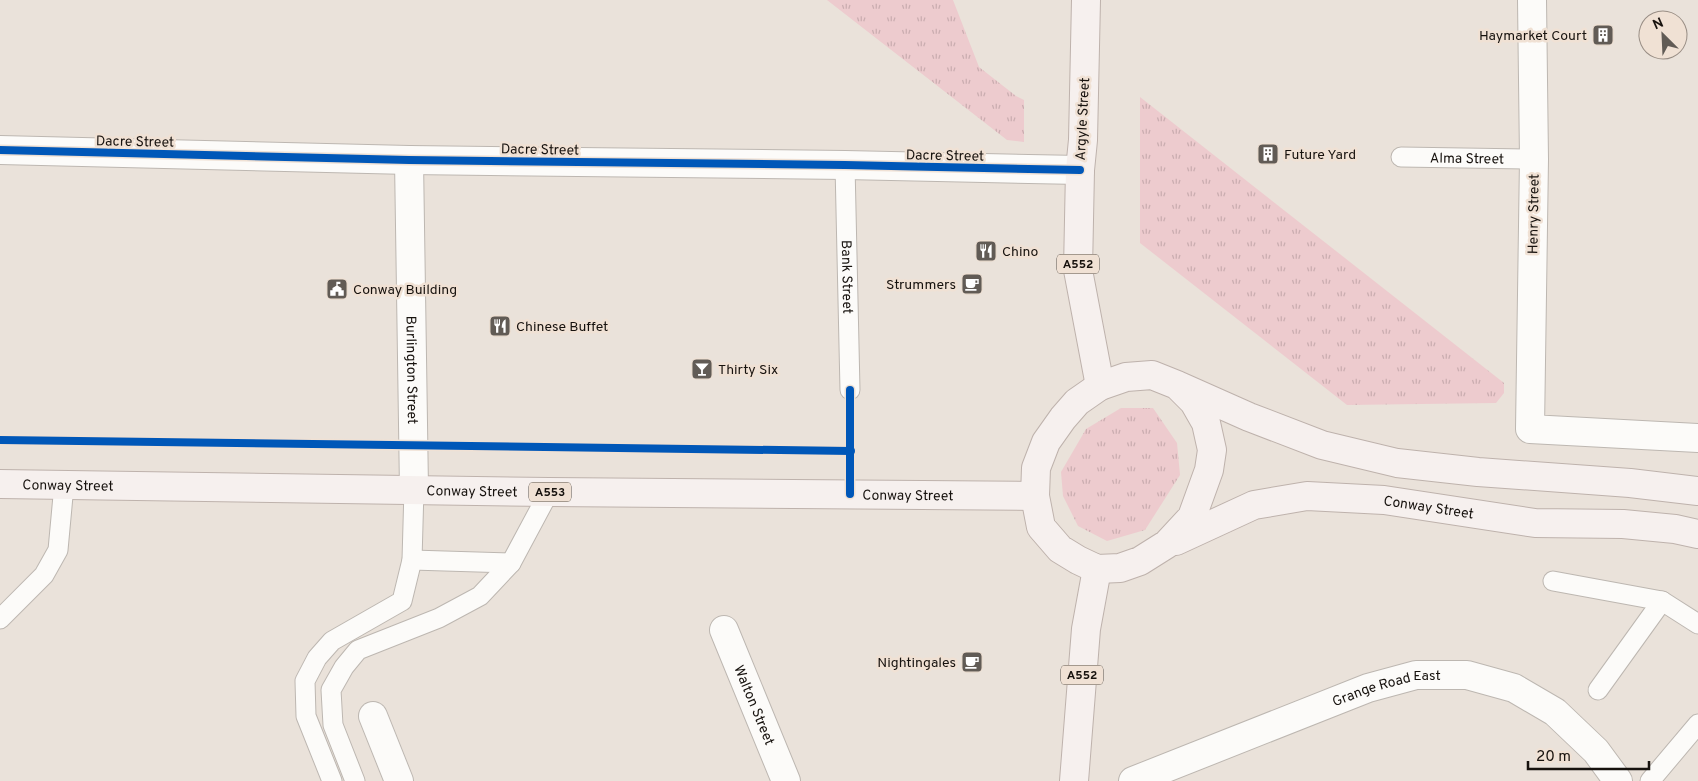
<svg xmlns="http://www.w3.org/2000/svg" width="1698" height="781" font-family="Overpass,sans-serif">
<defs>
<pattern id="grass-tufts" width="24" height="20" patternUnits="userSpaceOnUse" patternTransform="scale(1.25)"><rect width="24" height="20" fill="#edcbce"/><path d="M3 7l-1-3M5 7V3M7 7l1-3M15 17l-1-3M17 17v-4M19 17l1-3" fill="none" stroke="#caadb0"/></pattern>
</defs>
<rect width="100%" height="100%" fill="#eae2da"/>
<g fill="url(#grass-tufts)">
<path d="M827,0H953L979,67L1016,96L1024,100V142L1007,140Z"/>
<path d="M1140,97L1504,383V393L1496,403L1347,405L1140,243Z"/>
<path d="M1121,408H1153L1177,443L1180,475L1145,530L1107,541L1078,526L1063,496L1061,472L1086,429Z"/>
</g>
<g fill="none" stroke-linecap="round" stroke-linejoin="round">
<g stroke="#bdb7b1" stroke-width="21">
<g id="service">
<path id="s1" d="M1401,157L1534,159"/>
<path id="s2" d="M845,165L850,390"/>
<path d="M412,560L511,563"/>
<path d="M1553,581L1662,601L1698,624"/>
<path d="M0,619L44,575L58,550L64,485"/>
<path d="M1598,690L1662,601"/>
<path d="M332,781L306,716L305,681L317,658L332,641L402,601L412,560L414,489"/>
<path d="M355,781L333,725L331,690L344,667L358,650L439,618L480,596L511,563L549,492"/>
<path d="M1650,781L1698,724"/>
</g>
</g>
<g stroke="#bdb7b1" stroke-width="30">
<g id="minor">
<path d="M1532,0L1534,159L1530,429L1698,438"/>
<path d="M0,150L409,160L845,165L1080,170"/>
<path id="s3" d="M409,160L414,489"/>
<path id="s4" d="M724,630L786,781"/>
<path d="M373,716L399,781"/>
<path id="s5" d="M1133,781L1368,688L1416,675H1467L1514,688L1555,712L1596,751L1618,781"/>
</g>
</g>
<g stroke="#beb2ac" stroke-width="30">
<g id="primary">
<path d="M1086,0L1083,140L1080,170L1078,270L1100,386"/>
<path d="M1177,385L1194,402L1206,423L1212,450L1209,470L1192,517L1167,544L1140,561L1120,568L1097,569L1078,560L1060,549L1041,527L1035,496L1036,468L1046,442L1063,418L1077,402L1100,386L1126,377L1152,375L1177,385L1249,417L1322,445L1397,463L1478,472L1630,483L1698,491"/>
<path id="s6" d="M0,484L549,492L1035,496"/>
<path id="s7" d="M1176,541L1254,505L1307,496L1384,500L1535,523L1623,524L1675,529L1698,534"/>
<path d="M1074,781L1086,629L1097,569"/>
</g>
</g>
<use href="#service" stroke="#fcfbf9" stroke-width="19"/>
<use href="#minor" stroke="#fcfbf9" stroke-width="28"/>
<use href="#primary" stroke="#f6f0ee" stroke-width="28"/>
<g stroke="#f0e1d4" stroke-width="11">
<g id="cycleway">
<path d="M0,150L409,160L845,165L1080,170"/>
<path d="M850,390V494"/>
<path d="M0,440L851,451"/>
</g>
</g>
<use href="#cycleway" stroke="#0057b8" stroke-width="8"/>
</g>
<defs>
<g id="building-square" transform="scale(1.125)"><rect x="-9" y="-9" width="18" height="18" rx="4" fill="#615b55" stroke="#f0e1d4"/><path d="M-4-6H4V6H1V3H-1V6H-4ZM-2.5-4.3h1.7v1.8h-1.7ZM.8-4.3h1.7v1.8H.8ZM-2.5-1h1.7V.8h-1.7ZM.8-1h1.7V.8H.8Z" fill="#fff"/></g>
<g id="restaurant-square" transform="scale(1.125)"><rect x="-9" y="-9" width="18" height="18" rx="4" fill="#615b55" stroke="#f0e1d4"/><path d="M-5-6h1v4h1v-4h1v4h1v-4h1v5L-1.5 .5V6h-2V.5L-5-1ZM5-6V6H3V1.5H1.5Q1.5-4 5-6Z" fill="#fff"/></g>
<g id="cafe-square" transform="scale(1.125)"><rect x="-9" y="-9" width="18" height="18" rx="4" fill="#615b55" stroke="#f0e1d4"/><path d="M-5.5-4.5H6V0H3Q3 3.5 0 3.5H-2.5Q-5.5 3.5-5.5 0ZM3-3.2v2h1.7v-2ZM-6 4.5H4V6H-6Z" fill="#fff"/></g>
<g id="civic-square" transform="scale(1.125)"><rect x="-9" y="-9" width="18" height="18" rx="4" fill="#615b55" stroke="#f0e1d4"/><path d="M-.6-6.5H3V-4.5H.6V-3L4-1V1h2V6H-6V1h2V-1L-.6-3ZM-1.2 2.5V6h2.4V2.5Z" fill="#fff"/></g>
<g id="bar-square" transform="scale(1.125)"><rect x="-9" y="-9" width="18" height="18" rx="4" fill="#615b55" stroke="#f0e1d4"/><path d="M-6-5H6L.8 .8V4.5H3.5V6h-7V4.5H-.8V.8Z" fill="#fff"/></g>
</defs>
<g fill-rule="evenodd">
<use href="#building-square" x="1603" y="35"/>
<use href="#building-square" x="1268" y="154"/>
<use href="#restaurant-square" x="986" y="251"/>
<use href="#cafe-square" x="972" y="284"/>
<use href="#civic-square" x="337" y="289"/>
<use href="#restaurant-square" x="500" y="326"/>
<use href="#bar-square" x="702" y="369"/>
<use href="#cafe-square" x="972" y="662"/>
</g>
<g text-anchor="middle" stroke-width="5" stroke-linejoin="round" paint-order="stroke">
<g fill="#f0e1d4" stroke="#585049" stroke-width="1">
<rect x="1057" y="254.5" width="42" height="19" rx="4"/>
<rect x="529" y="482.5" width="42" height="19" rx="4"/>
<rect x="1061" y="665.5" width="42" height="19" rx="4"/>
</g>
<g font-size="12" font-weight="bold" fill="#17120e">
<text x="1078" y="268">A552</text>
<text x="550" y="496">A553</text>
<text x="1082" y="679">A552</text>
</g>
<g font-size="14" fill="#17120e" stroke="#f0e1d4" text-anchor="start">
<text x="1587" y="40" text-anchor="end">Haymarket Court</text>
<text x="1284" y="159">Future Yard</text>
<text x="1002" y="256">Chino</text>
<text x="956" y="289" text-anchor="end">Strummers</text>
<text x="353" y="294">Conway Building</text>
<text x="516" y="331">Chinese Buffet</text>
<text x="718" y="374">Thirty Six</text>
<text x="956" y="667" text-anchor="end">Nightingales</text>
</g>
<g font-size="14" fill="#17120e" stroke="#f0e1d4">
<text transform="translate(1082 119) rotate(-87)" y="5">Argyle Street</text>
<text transform="translate(135 141) rotate(1)" y="5">Dacre Street</text>
<text transform="translate(540 149) rotate(1)" y="5">Dacre Street</text>
<text transform="translate(945 155) rotate(1)" y="5">Dacre Street</text>
<text dy="5" stroke="none"><textPath href="#s1" startOffset="66">Alma Street</textPath></text>
<text transform="translate(1533 214) rotate(-89)" y="5">Henry Street</text>
<text dy="5" stroke="none"><textPath href="#s2" startOffset="112">Bank Street</textPath></text>
<text dy="5" stroke="none"><textPath href="#s3" startOffset="210">Burlington Street</textPath></text>
<text dy="5" stroke="none"><textPath href="#s6" startOffset="68">Conway Street</textPath></text>
<text dy="5" stroke="none"><textPath href="#s6" startOffset="472">Conway Street</textPath></text>
<text dy="5" stroke="none"><textPath href="#s6" startOffset="908">Conway Street</textPath></text>
<text dy="5" stroke="none"><textPath href="#s7" startOffset="262">Conway Street</textPath></text>
<text dy="5" stroke="none"><textPath href="#s5" startOffset="271">Grange Road East</textPath></text>
<text dy="5" stroke="none"><textPath href="#s4" startOffset="81">Walton Street</textPath></text>
</g>
</g>
<g transform="translate(1663 35) rotate(336)"><circle r="24" fill="#f0e1d4" stroke="#998e85"/>
<path d="M0-4L9 19L0 12L-9 19Z" fill="#615b55"/>
<text y="-8" font-size="14" font-weight="bold" text-anchor="middle" fill="#17120e">N</text>
</g>
<path d="M1528 761v8h121v-8" fill="none" stroke="#17120e" stroke-width="2.5"/>
<text x="1536" y="761" font-size="15" fill="#17120e" stroke="#f0e1d4" stroke-width="4" paint-order="stroke">20 m</text>
</svg>
